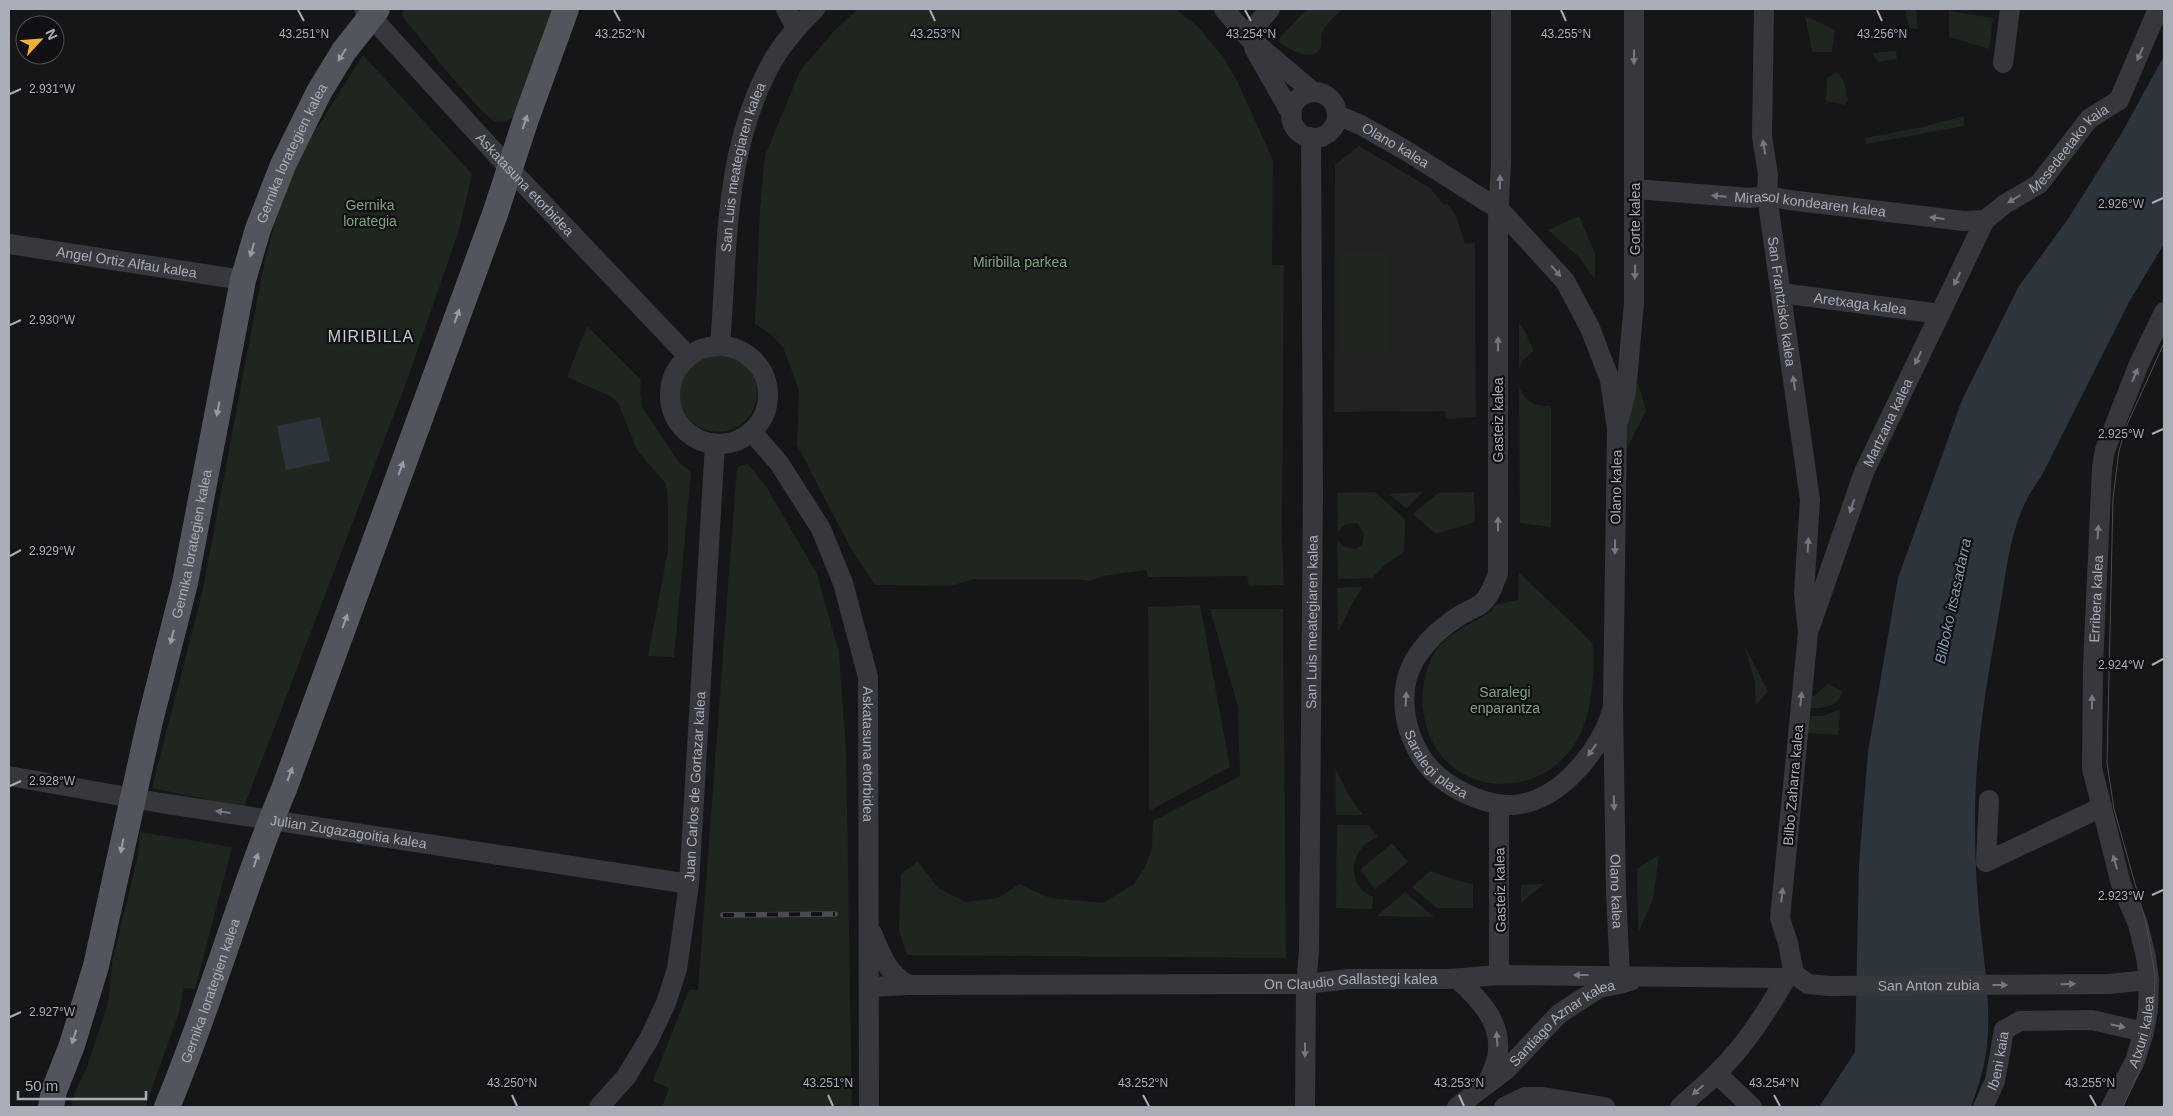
<svg xmlns="http://www.w3.org/2000/svg" width="2173" height="1116" font-family="Arial,sans-serif">
<rect width="100%" height="100%" fill="#161618"/>
<path fill="#222225" d="M1359,146L1430,188L1444,205L1447,204L1456,216L1465,244L1475,243L1476,417L1446,419L1445,411L1334,412L1335,165Z"/>
<g fill="#1e261f">
<path d="M403,9H556L517,116C509,120 503,124 495,121C481,116 416,33 402,16Z"/>
<path d="M858,9H1176L1197,26L1224,58L1238,83L1273,160L1272,265H1284L1282,536L1284,585L1249,586L1247,576L1148,577L1146,570L1103,576L1090,581L1076,579H974L950,586L875,585L850,547L797,445L799,390L783,347L769,333L755,324L760,208L765,156L800,71L835,30Z"/>
<path d="M1307,9H1342C1337,15 1324,25 1322,33C1320,38 1323,44 1320,49C1310,64 1287,47 1277,41Z"/>
<path d="M1905,9H1916L1918,29L1909,28Z"/>
<path d="M1949,11L1993,18L1989,49L1949,37Z"/>
<path d="M1805,16L1835,30L1832,52H1812Z"/>
<path d="M1896,51L1897,59L1878,62L1872,53Z"/>
<path d="M363,55L472,174L459,230L406,383L244,807L152,788L202,594L264,264L287,176Z"/>
<path d="M1835,73L1839,74L1844,82L1848,100L1845,105L1826,101L1827,78Z"/>
<path d="M1964,116V126L1866,144L1865,138L1922,127Z"/>
<path d="M1579,216L1595,253V279L1578,256L1548,230Z"/>
<path d="M1339,252L1389,253L1390,354H1340Z"/>
<path d="M1519,323L1524,330L1534,351L1522,361L1519,369Z"/>
<path d="M587,326L641,380L640,392L642,407L677,460L691,472L674,657L648,656L668,550V502L666,484L637,450L618,403L610,396L567,377Z"/>
<circle cx="718" cy="393" r="39"/>
<path d="M1638,382L1646,411L1628,446L1621,426Z"/>
<path d="M1519,387C1526,402 1534,407 1551,406V527L1520,523Z"/>
<path d="M748,464L767,488L817,574L839,653L846,749L852,1107H662L669,1088L653,1081L689,990H698L736,480L737,468L742,465Z"/>
<path d="M1375,492L1405,519L1404,551L1384,566L1372,578L1338,579L1337,540L1344,547L1355,549L1362,545L1364,534L1358,524C1349,522 1343,524 1338,532L1337,493Z"/>
<path d="M1423,492L1406,508L1389,494Z"/>
<path d="M1474,492L1475,522L1436,534L1413,514L1438,493Z"/>
<path d="M1519,573L1584,634C1587,638 1592,642 1593,647C1595,662 1592,696 1588,711C1566,810 1433,807 1423,709C1421,692 1425,669 1434,654C1446,634 1473,623 1492,611L1495,605L1518,600Z"/>
<path d="M1363,587L1354,600L1338,632L1337,588Z"/>
<path d="M1200,605L1230,767L1149,811L1148,607Z"/>
<path d="M1210,609H1283L1286,958L907,955L899,930L901,874L918,861L938,888L966,902L998,898L1019,884L1050,898L1103,903L1134,884L1144,869L1152,849L1153,821L1240,776L1238,707Z"/>
<path d="M1744,645L1768,691L1756,705L1755,682Z"/>
<path d="M1828,684L1842,691C1841,706 1823,709 1810,708L1811,695L1814,696Z"/>
<path d="M1840,709L1838,735L1808,733L1809,716H1822Z"/>
<path d="M1335,768L1348,794L1363,815H1336Z"/>
<path d="M1337,825H1369L1378,837C1349,846 1345,886 1373,897L1372,909L1336,908Z"/>
<path d="M140,832L232,847L195,989L184,988L178,1016L145,1107H73L71,1101L87,1067L108,1004L112,963L138,855Z"/>
<path d="M1392,843L1408,862L1375,889L1360,870Z"/>
<path d="M1659,855L1653,899L1638,933L1637,869Z"/>
<path d="M1430,871L1458,881L1473,884V908H1437L1412,887Z"/>
<path d="M1544,884L1521,903V885Z"/>
<path d="M1405,892L1434,917L1377,916Z"/>
</g>
<g fill="#2c353c">
<path d="M2164,56V244L2129,302L2041,477C2011,516 2008,561 2000,608C1987,680 1974,753 1975,826C1975,862 1977,897 1981,932C1985,969 1991,1008 1987,1045C1985,1067 1978,1087 1971,1107H1819L1855,1052L1859,864L1868,752L1898,578L1962,400L2019,286L2068,219L2120,136Z"/>
<path d="M320,417L330,461L286,470L277,426Z"/>
</g>
<g fill="none" stroke-linecap="round" stroke-linejoin="round">
<g stroke="#37383d" stroke-width="20">
<path id="s1" d="M364,9L509,168L688,356"/>
<path d="M786,9L796,28"/>
<path d="M1224,9L1247,36L1313,92"/>
<path id="s2" d="M1501,9V163L1498,221V573C1494,583 1491,595 1482,603C1476,608 1467,611 1459,616C1437,630 1414,652 1407,678C1400,705 1407,735 1422,758C1440,786 1488,810 1521,804C1556,798 1586,765 1602,735C1607,727 1610,716 1613,707"/>
<path id="s3" d="M1764,9L1762,136L1768,175L1767,196L1810,500L1804,593L1808,633L1780,918L1788,943L1794,974"/>
<path d="M1247,36L1270,9"/>
<path d="M1254,48L1292,115"/>
<path d="M2003,63L2010,9"/>
<circle cx="1314" cy="115" r="23"/>
<path id="s4" d="M1337,115L1361,125L1405,150L1500,210L1565,281L1590,328L1610,380L1617,429L1613,702L1616,892L1620,976L1631,981"/>
<path id="s5" d="M1635,189L1750,198L1767,196L1789,200L1964,221L1985,220"/>
<path id="s6" d="M9,244L243,280"/>
<path id="s7" d="M1781,293L1940,314"/>
<path id="s8" d="M720,345C728,248 723,150 772,62C783,42 799,25 815,9"/>
<circle cx="719" cy="395" r="49"/>
<path d="M1619,419L1626,392L1634,303V9"/>
<path id="s9" d="M752,432L779,463L821,529L843,583L868,677L869,1107"/>
<path id="s10" d="M1810,627L1864,472L1985,220L2005,204L2039,184L2089,119L2119,100L2158,9"/>
<path id="s11" d="M9,776L161,803L689,884"/>
<path d="M1989,800L1986,862L2102,807"/>
<path d="M1499,804V975"/>
<path d="M872,933C881,954 887,974 909,985"/>
<path id="s12" d="M1794,974L1808,984L1829,986L2109,984L2149,980"/>
<path d="M1457,979C1480,999 1504,1024 1497,1058C1495,1067 1490,1076 1487,1084"/>
<path id="s13" d="M870,987L909,985L1306,984L1348,979H1449L1499,975L1786,978L1794,974"/>
<path d="M1717,1074L1752,1107"/>
<path id="s14" d="M599,1107L626,1077L649,1039L666,1003L677,969L689,884L715,444"/>
<path id="s15" d="M1305,1107L1306,984L1309,951L1313,491L1311,137"/>
<path id="s16" d="M1457,1107L1507,1069L1559,1014L1599,988L1624,983"/>
<path d="M1504,1107L1525,1097H1543L1605,1107"/>
<path d="M1680,1107C1692,1095 1706,1085 1717,1073C1745,1046 1767,1012 1786,978"/>
<path id="s17" d="M1983,1107L1995,1081L2004,1030L2020,1021L2092,1020L2144,1032"/>
<path id="s18" d="M2111,1107L2135,1061L2144,1032L2148,1010L2149,980L2146,957L2138,924L2121,884L2092,768L2093,666L2102,468L2105,450L2139,364L2164,312"/>
</g>
<g stroke="#53555c" stroke-width="26">
<path id="s19" d="M51,1107L54,1091L72,1045L96,966L150,721L185,583L243,280L258,229L283,165L319,92L344,51L377,9"/>
<path id="s20" d="M167,1107C211,1003 240,893 284,789L495,214L526,119L566,9"/>
</g>
<path stroke="#4a4c52" stroke-width="1" d="M2123,1107L2139,1072L2148,1042L2153,1022L2155,975L2146,923L2114,809L2107,763L2113,498L2119,451L2126,427L2164,343"/>
<g stroke="#4a4c52" stroke-width="5.5">
<path id="rail" d="M723,915L835,914"/>
</g>
<use href="#rail" stroke="#111113" stroke-width="4" stroke-dasharray="11" stroke-linecap="butt"/>
</g>
<defs><path id="oneway-solid" d="M-6-.8H1V-3.2L6.5 0L1 3.2V.8H-6Z" transform="scale(1.25)"/></defs>
<g fill="#757881">
<use href="#oneway-solid" transform="translate(2140 54) rotate(114)"/>
<use href="#oneway-solid" transform="translate(1634 57) rotate(90)"/>
<use href="#oneway-solid" transform="translate(1764 147) rotate(-99)"/>
<use href="#oneway-solid" transform="translate(1500 182) rotate(-89)"/>
<use href="#oneway-solid" transform="translate(1719 196) rotate(-175)"/>
<use href="#oneway-solid" transform="translate(2014 199) rotate(149)"/>
<use href="#oneway-solid" transform="translate(1937 218) rotate(-173)"/>
<use href="#oneway-solid" transform="translate(1556 271) rotate(49)"/>
<use href="#oneway-solid" transform="translate(1635 272) rotate(91)"/>
<use href="#oneway-solid" transform="translate(1957 279) rotate(116)"/>
<use href="#oneway-solid" transform="translate(1498 344) rotate(-90)"/>
<use href="#oneway-solid" transform="translate(1918 358) rotate(116)"/>
<use href="#oneway-solid" transform="translate(2135 375) rotate(-68)"/>
<use href="#oneway-solid" transform="translate(1794 383) rotate(-98)"/>
<use href="#oneway-solid" transform="translate(1852 506) rotate(109)"/>
<use href="#oneway-solid" transform="translate(1498 524) rotate(-90)"/>
<use href="#oneway-solid" transform="translate(2098 532) rotate(-86)"/>
<use href="#oneway-solid" transform="translate(1808 545) rotate(-87)"/>
<use href="#oneway-solid" transform="translate(1615 547) rotate(91)"/>
<use href="#oneway-solid" transform="translate(1406 699) rotate(-87)"/>
<use href="#oneway-solid" transform="translate(1801 699) rotate(-84)"/>
<use href="#oneway-solid" transform="translate(2092 702) rotate(-89)"/>
<use href="#oneway-solid" transform="translate(1592 750) rotate(125)"/>
<use href="#oneway-solid" transform="translate(1614 803) rotate(89)"/>
<use href="#oneway-solid" transform="translate(223 812) rotate(-172)"/>
<use href="#oneway-solid" transform="translate(2115 862) rotate(-106)"/>
<use href="#oneway-solid" transform="translate(1782 895) rotate(-84)"/>
<use href="#oneway-solid" transform="translate(1581 975) rotate(180)"/>
<use href="#oneway-solid" transform="translate(2068 984) rotate(-1)"/>
<use href="#oneway-solid" transform="translate(2000 985)"/>
<use href="#oneway-solid" transform="translate(2118 1026) rotate(12)"/>
<use href="#oneway-solid" transform="translate(1497 1039) rotate(-94)"/>
<use href="#oneway-solid" transform="translate(1305 1050) rotate(90)"/>
<use href="#oneway-solid" transform="translate(1698 1090) rotate(139)"/>
</g>
<g fill="#979ba6">
<use href="#oneway-solid" transform="translate(342 55) rotate(123)"/>
<use href="#oneway-solid" transform="translate(525 122) rotate(-71)"/>
<use href="#oneway-solid" transform="translate(252 250) rotate(106)"/>
<use href="#oneway-solid" transform="translate(457 316) rotate(-70)"/>
<use href="#oneway-solid" transform="translate(218 409) rotate(101)"/>
<use href="#oneway-solid" transform="translate(401 468) rotate(-70)"/>
<use href="#oneway-solid" transform="translate(345 621) rotate(-70)"/>
<use href="#oneway-solid" transform="translate(172 637) rotate(104)"/>
<use href="#oneway-solid" transform="translate(290 774) rotate(-70)"/>
<use href="#oneway-solid" transform="translate(122 846) rotate(101)"/>
<use href="#oneway-solid" transform="translate(256 860) rotate(-73)"/>
<use href="#oneway-solid" transform="translate(74 1037) rotate(108)"/>
</g>
<path fill="none" stroke="#a8adb8" stroke-width="2" d="M298,10L304,21M614,10L620,21M930,10L935,21M1245,10L1251,21M1561,10L1566,21M1877,10L1882,21M10,94L21,89M2152,203L2163,198M10,325L21,320M2152,434L2163,429M10,556L21,550M2152,665L2163,659M10,786L21,781M2152,895L2163,890M10,1017L21,1012M512,1095L517,1106M828,1095L833,1106M1143,1095L1149,1106M1459,1095L1464,1106M1774,1095L1780,1106M2090,1095L2096,1106"/>
<g text-anchor="middle" stroke-width="4.5" stroke-linejoin="round" paint-order="stroke">
<g font-size="14" fill="#a8adb8" stroke="#111113">
<text dy="5" stroke="none"><textPath href="#s4" startOffset="66">Olano kalea</textPath></text>
<text dy="5" stroke="none"><textPath href="#s10" startOffset="555">Mesedeetako kaia</textPath></text>
<text dy="5" stroke="none"><textPath href="#s19" startOffset="986">Gernika lorategien kalea</textPath></text>
<text dy="5" stroke="none"><textPath href="#s8" startOffset="180">San Luis meategiaren kalea</textPath></text>
<text dy="5" stroke="none"><textPath href="#s1" startOffset="238">Askatasuna etorbidea</textPath></text>
<text dy="5" stroke="none"><textPath href="#s5" startOffset="176">Mirasol kondearen kalea</textPath></text>
<text transform="translate(1635 219) rotate(-90)" y="5">Gorte kalea</text>
<text dy="5" stroke="none"><textPath href="#s6" startOffset="119">Angel Ortiz Alfau kalea</textPath></text>
<text dy="5" stroke="none"><textPath href="#s3" startOffset="294">San Frantzisko kalea</textPath></text>
<text dy="5" stroke="none"><textPath href="#s7" startOffset="80">Aretxaga kalea</textPath></text>
<text transform="translate(1498 420) rotate(-90)" y="5">Gasteiz kalea</text>
<text dy="5" stroke="none"><textPath href="#s10" startOffset="219">Martzana kalea</textPath></text>
<text transform="translate(1616 487) rotate(-89)" y="5">Olano kalea</text>
<text dy="5" stroke="none"><textPath href="#s19" startOffset="581">Gernika lorategien kalea</textPath></text>
<text dy="5" stroke="none"><textPath href="#s18" startOffset="524">Erribera kalea</textPath></text>
<text dy="5" stroke="none"><textPath href="#s15" startOffset="485">San Luis meategiaren kalea</textPath></text>
<text dy="5" stroke="none"><textPath href="#s9" startOffset="352">Askatasuna etorbidea</textPath></text>
<text dy="5" stroke="none"><textPath href="#s2" startOffset="805">Saralegi plaza</textPath></text>
<text transform="translate(1793 785) rotate(-85)" y="5">Bilbo Zaharra kalea</text>
<text dy="5" stroke="none"><textPath href="#s14" startOffset="344">Juan Carlos de Gortazar kalea</textPath></text>
<text dy="5" stroke="none"><textPath href="#s11" startOffset="344">Julian Zugazagoitia kalea</textPath></text>
<text transform="translate(1500 890) rotate(-91)" y="5">Gasteiz kalea</text>
<text dy="5" stroke="none"><textPath href="#s4" startOffset="906">Olano kalea</textPath></text>
<text dy="5" stroke="none"><textPath href="#s13" startOffset="481">On Claudio Gallastegi kalea</textPath></text>
<text dy="5" stroke="none"><textPath href="#s12" startOffset="138">San Anton zubia</textPath></text>
<text dy="5" stroke="none"><textPath href="#s20" startOffset="124">Gernika lorategien kalea</textPath></text>
<text dy="5" stroke="none"><textPath href="#s16" startOffset="136">Santiago Aznar kalea</textPath></text>
<text dy="5" stroke="none"><textPath href="#s18" startOffset="82">Atxuri kalea</textPath></text>
<text dy="5" stroke="none"><textPath href="#s17" startOffset="49">Ibeni kaia</textPath></text>
</g>
<g font-size="14" fill="#7fa381" stroke="#111113">
<text x="370" y="210">Gernika<tspan x="370" dy="16">lorategia</tspan></text>
<text x="1020" y="267">Miribilla parkea</text>
<text x="1505" y="697">Saralegi<tspan x="1505" dy="16">enparantza</tspan></text>
</g>
<g font-size="15" font-style="italic" fill="#7f9bb3" stroke="#111113">
<text transform="translate(1953 601) rotate(-78)" y="5">Bilboko itsasadarra</text>
</g>
<g font-size="16" letter-spacing="1" fill="#c9ccd4" stroke="#111113">
<text x="371" y="342">MIRIBILLA</text>
</g>
</g>
<g font-size="12" text-anchor="middle" fill="#a8adb8" stroke="#111113" stroke-width="4.5" stroke-linejoin="round" paint-order="stroke">
<text x="304" y="38">43.251°N</text>
<text x="620" y="38">43.252°N</text>
<text x="935" y="38">43.253°N</text>
<text x="1251" y="38">43.254°N</text>
<text x="1566" y="38">43.255°N</text>
<text x="1882" y="38">43.256°N</text>
<text x="52" y="93">2.931°W</text>
<text x="2121" y="208">2.926°W</text>
<text x="52" y="324">2.930°W</text>
<text x="2121" y="438">2.925°W</text>
<text x="52" y="555">2.929°W</text>
<text x="2121" y="669">2.924°W</text>
<text x="52" y="785">2.928°W</text>
<text x="2121" y="900">2.923°W</text>
<text x="52" y="1016">2.927°W</text>
<text x="512" y="1087">43.250°N</text>
<text x="828" y="1087">43.251°N</text>
<text x="1143" y="1087">43.252°N</text>
<text x="1459" y="1087">43.253°N</text>
<text x="1774" y="1087">43.254°N</text>
<text x="2090" y="1087">43.255°N</text>
</g>
<rect width="2173" height="1116" fill="none" stroke="#a8adb8" stroke-width="20"/>
<g transform="translate(40 40) rotate(64)"><circle r="24" fill="#111113" stroke="#4d4f55"/>
<path d="M0-4L9 19L0 12L-9 19Z" fill="#f2b134"/>
<text y="-8" font-size="14" font-weight="bold" text-anchor="middle" fill="#a8adb8">N</text>
</g>
<path d="M18 1091v8h128v-8" fill="none" stroke="#a8adb8" stroke-width="2.5"/>
<text x="25" y="1091" font-size="15" fill="#a8adb8" stroke="#111113" stroke-width="4" paint-order="stroke">50 m</text>
</svg>
